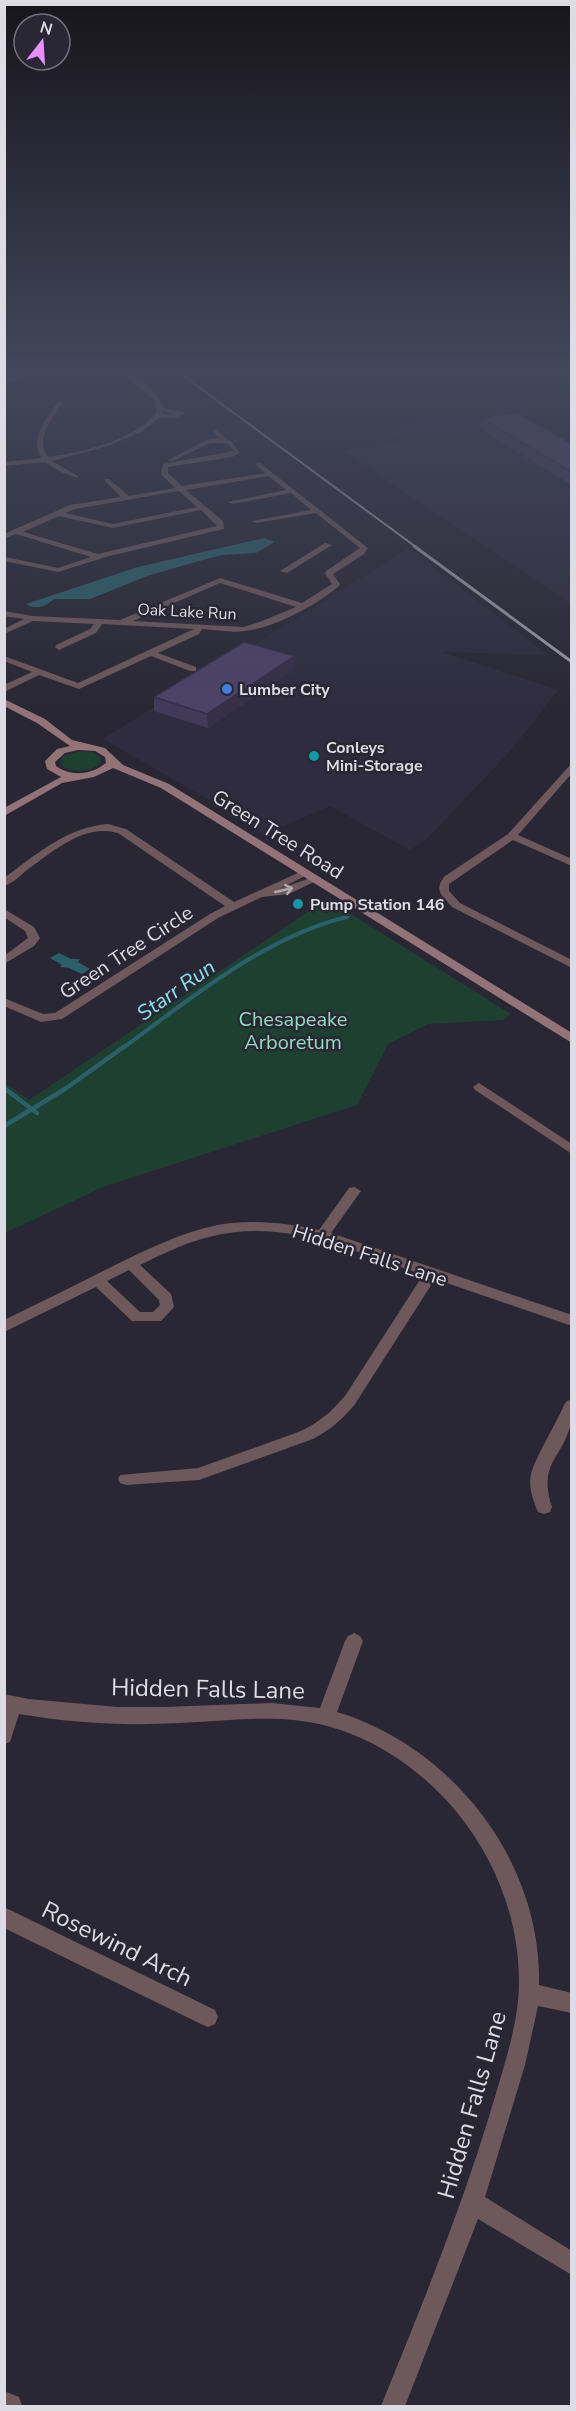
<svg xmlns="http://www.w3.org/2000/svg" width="576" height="2411" font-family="'Nunito Sans',sans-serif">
<rect width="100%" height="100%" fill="#292733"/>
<g fill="#2f2c3f">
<path d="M520,406L537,416L524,418L571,445V604L344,451L402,442L381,427Z"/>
<path d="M409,548L548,655L442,652L558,690L513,748L427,839L410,850L330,806L263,835L206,798L103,739Z"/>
</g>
<g fill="#1d4031">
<path d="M76,752H92L101,758V762C92,773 70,774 60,764L63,756Z"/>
<path d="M327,899L511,1014L503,1020L428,1024L388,1044L357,1105L103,1187L5,1233V1083L29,1100Z"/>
</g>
<g fill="#2a6169">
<path d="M264,538L275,542L256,553L223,555L199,561L147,576L90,599H54C45,607 37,610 26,604L138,567Z"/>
<path d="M59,953L71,959H80L78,962L90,969L82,974L69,968L60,967L62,965L50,958Z"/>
</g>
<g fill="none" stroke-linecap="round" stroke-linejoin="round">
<path stroke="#2a6169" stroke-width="4" d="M123,1048C190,999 266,936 347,917"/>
<g stroke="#2a6169" stroke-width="4.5">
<path d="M4,1088L37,1113"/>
<path d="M4,1126L65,1089L125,1046"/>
</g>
<g fill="#6d595b" fill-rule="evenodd">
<path d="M119,371C133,371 163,394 163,408L186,413L176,418H159L141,432L107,446L52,461L78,476V478L61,472L45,462L4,466V462L42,458C28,438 47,419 58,401L63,402C53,419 34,438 48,457C84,452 132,441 156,413L155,401ZM162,412L176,414H162Z"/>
<path d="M28,372L30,375L4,384V380Z"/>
<path d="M216,430L225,437L226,439L231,441L240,453L232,457L168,467V473L182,486L265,473L255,464L260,463L368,548L364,554L333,574L340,584L339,586C317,605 274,628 245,631C232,633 216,630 202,629L199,634L158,653L196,667V671H190L151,656L79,689L39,675L4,692V685L32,672L4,661V656L78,683L194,629L102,624L96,633L59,650L55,647L56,645L90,629L94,624L33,621L4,634V629L24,619L4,616V611L32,616L120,620L220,578L302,603L332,584L325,573L326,571L360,548L316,513L256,523L252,521L311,510L291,493L232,504L228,502L286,490L269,476L186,490L223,521L224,529L109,556L58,572L4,561L5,557L58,568L91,557L16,534L4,539V534L70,505L121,497L105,481V479H109L129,496L175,488L161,474L163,464L234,451L227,443H210L173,461L168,460L207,440L219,438L213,432ZM179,491L197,507L113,524L65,513L75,509ZM201,510L217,526L98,554L23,532L59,516L113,528ZM220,583L296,607L262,621L244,627L133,621Z"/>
<path d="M325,543L332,545L287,573L280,571Z"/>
<path d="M572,763V773L518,835L572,859V866L513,840L449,884V891L460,903L572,960V968L452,907C442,895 433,891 445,876L508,834Z"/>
<path d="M108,824L126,829L234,902L300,872L304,871L309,874L279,889L313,877L318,880L289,894L262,897L218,918L62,1019L41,1022L4,1006V998L43,1014L55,1013L210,914L225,906L118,833C85,823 53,851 27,870C20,876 13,883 4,886V878C37,854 67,827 108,824Z"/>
<path d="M4,909L34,927L40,938L34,946L4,964V956L28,938L25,931L4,917Z"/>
<path d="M479,1083L572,1144V1154L475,1090L473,1087Z"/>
<path d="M354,1187L361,1191L331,1233L572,1315V1326L435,1279L355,1404C343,1419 330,1430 313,1439L199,1480L126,1485L120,1483L118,1479L120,1475L198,1468L301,1431L314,1424L330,1412L345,1396L423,1275C354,1251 283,1217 209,1237C185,1243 162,1254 140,1265L171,1294L174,1307L161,1321H132L96,1287L4,1332V1320C42,1302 79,1283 115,1265C148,1249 182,1232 218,1225C252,1219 286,1223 319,1230L349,1188ZM129,1270L159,1300L160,1305L153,1312H140L107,1281Z"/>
<path d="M572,1399C572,1407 573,1416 571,1423C562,1460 538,1462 552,1507L550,1512L544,1514L538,1512C533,1501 528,1486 531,1474C536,1456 556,1424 564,1405L567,1401Z"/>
<path d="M354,1633L360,1636L363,1641L337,1712C453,1747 542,1862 539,1985L572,1993V2013L538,2006L525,2065L485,2197L572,2251V2275L478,2219L405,2406H381C422,2305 463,2205 494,2100C505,2062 519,2022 519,1982C519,1918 495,1858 455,1810C422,1771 377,1739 327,1726C279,1713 228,1721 179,1723C126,1726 71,1723 19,1714L10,1742L4,1744V1694L29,1699L117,1707H164L272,1703L320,1708L345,1641L348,1636Z"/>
<path d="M4,1907L215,2010L218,2017L215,2024L208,2027L201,2024L4,1928Z"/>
<path d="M4,2391L19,2397L22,2406H4Z"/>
</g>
<path fill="#937377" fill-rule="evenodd" d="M4,699L45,719L72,740L105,748L123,765L169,784L572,1033V1043L161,788L113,768L94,777L62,783L4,816V808L61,777L47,769L45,761L57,749L70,746L37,723L4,706ZM78,750L95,751L105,757L106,763C91,775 72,777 56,766L55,762L65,753Z"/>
<path stroke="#9d9ba6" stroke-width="2" d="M177,371L416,547"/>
<path stroke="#9d9ba6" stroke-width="3" d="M414,546L572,662"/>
</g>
<g fill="#413a58">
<path d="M481,418L572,444V485L480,429Z"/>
<path d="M295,669L208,728L154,711V697Z"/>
</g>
<path fill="#352f47" d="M295,656V669L208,728L207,714Z"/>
<g fill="#4c4366" stroke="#352f47" stroke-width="1.5">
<path d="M516,413L572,444V472L481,418Z"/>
<path d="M244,642L295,656L207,714L154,697Z"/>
</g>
<defs><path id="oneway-shaft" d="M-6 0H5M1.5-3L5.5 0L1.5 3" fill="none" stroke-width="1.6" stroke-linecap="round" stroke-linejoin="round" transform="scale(1.5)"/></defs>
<use stroke="#b0a8ae" href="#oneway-shaft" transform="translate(284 890) rotate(-13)"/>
<linearGradient id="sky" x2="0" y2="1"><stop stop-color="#17151c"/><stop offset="0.52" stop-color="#43475b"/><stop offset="1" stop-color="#43475b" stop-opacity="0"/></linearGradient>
<rect width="576" height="709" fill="url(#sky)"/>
<circle fill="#3f7fe0" stroke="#292733" stroke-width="2" cx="227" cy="689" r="6"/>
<g fill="#0f9aa8" stroke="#292733" stroke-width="2">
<circle cx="314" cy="756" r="6"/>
<circle cx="298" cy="904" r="6"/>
</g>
<g text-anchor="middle" stroke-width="5" stroke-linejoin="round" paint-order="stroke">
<g font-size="16" fill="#dddce5" stroke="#292733">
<text transform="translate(187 611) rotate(3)" y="6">Oak Lake Run</text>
</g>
<g font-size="16" font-weight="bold" fill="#dddce5" stroke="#292733" text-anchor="start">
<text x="239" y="695">Lumber City</text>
<text x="326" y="753">Conleys<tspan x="326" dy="18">Mini-Storage</tspan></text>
<text x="310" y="910">Pump Station 146</text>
</g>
<g font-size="20" fill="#dddce5" stroke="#292733">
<text transform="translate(278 834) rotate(32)" y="7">Green Tree Road</text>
<text transform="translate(126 952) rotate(-33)" y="7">Green Tree Circle</text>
<text transform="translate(370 1255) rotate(18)" y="7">Hidden Falls Lane</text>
</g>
<g font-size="20" fill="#91dcbb" stroke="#292733">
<text x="293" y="1026">Chesapeake<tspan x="293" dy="23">Arboretum</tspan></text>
</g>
<g font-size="21" font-style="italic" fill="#87e2f0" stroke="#292733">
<text transform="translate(176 990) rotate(-35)" y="7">Starr Run</text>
</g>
<g font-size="24" fill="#dddce5" stroke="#292733">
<text transform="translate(208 1689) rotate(1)" y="8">Hidden Falls Lane</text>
<text transform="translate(117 1944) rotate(26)" y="8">Rosewind Arch</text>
<text transform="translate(472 2105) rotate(-74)" y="8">Hidden Falls Lane</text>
</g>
</g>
<rect width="576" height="2411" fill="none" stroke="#dddce5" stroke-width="12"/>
<g transform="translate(42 42) rotate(17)"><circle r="28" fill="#292733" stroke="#716f7a" stroke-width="1.5"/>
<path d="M0-4.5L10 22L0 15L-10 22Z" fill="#e88eff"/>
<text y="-9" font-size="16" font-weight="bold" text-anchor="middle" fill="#dddce5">N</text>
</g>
</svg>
